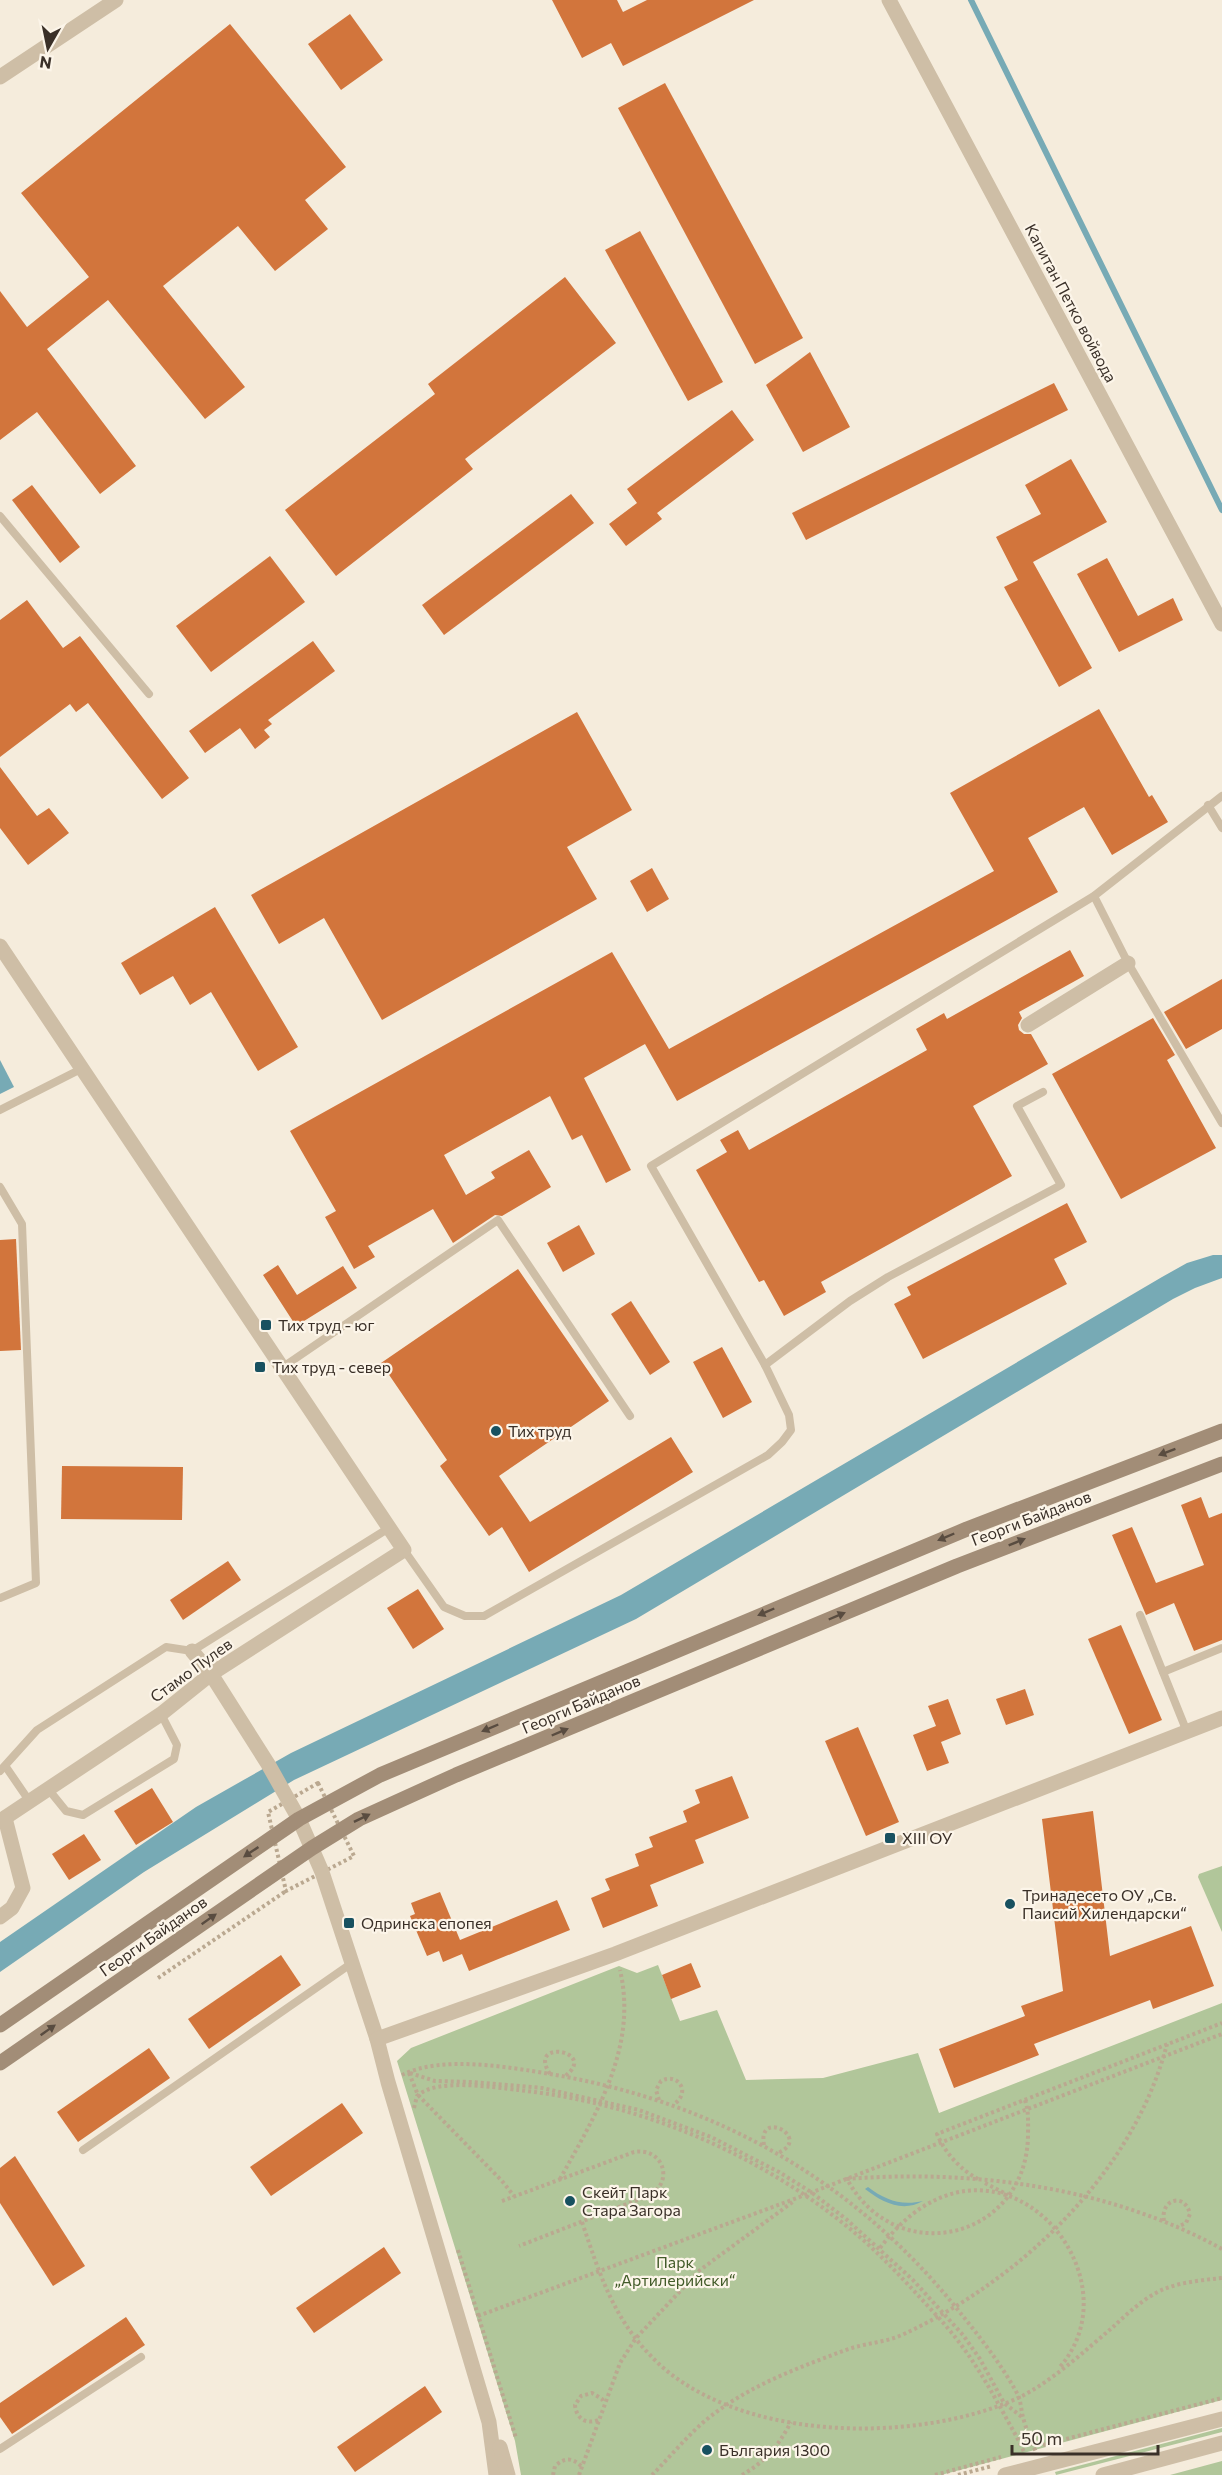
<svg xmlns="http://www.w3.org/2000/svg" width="1222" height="2475" font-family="Commissioner,sans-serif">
<rect width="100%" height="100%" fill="#f5ecdc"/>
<g fill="#b1c69a">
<path d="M1222,1866V1932L1198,1877L1199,1874Z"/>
<path d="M658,1965L680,2021L717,2010L746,2080L823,2078L918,2053L939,2113L1222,2003V2400L941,2475H521L515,2441L397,2061L411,2048L619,1966L637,1973Z"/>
<path d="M1222,2428V2432L1056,2475L1055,2472Z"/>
<path d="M1222,2461V2475H1170Z"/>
</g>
<g fill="#77aab5">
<path d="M0,1060L14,1087L0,1094Z"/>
<path d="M1213,1255H1222V1278L1195,1288L1173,1299L636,1619L294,1780L144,1872L0,1972V1942L196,1807L291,1753L621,1595L1162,1277L1187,1263Z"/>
<path d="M868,2187C885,2200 901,2206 923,2201C902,2213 882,2202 865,2189Z"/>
</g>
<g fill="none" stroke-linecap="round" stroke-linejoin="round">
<path stroke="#77aab5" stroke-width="6" d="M971,0L1222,510"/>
</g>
<g fill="#d2753c">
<path d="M552,0H617L623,12L647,0H754L623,66L611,43L582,58Z"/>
<path d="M350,14L383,60L341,90L308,44Z"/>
<path d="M230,24L346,167L305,200L328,229L275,271L238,226L163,286L245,387L205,419L108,300L47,349L136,466L100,494L37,412L0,440V291L27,327L89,277L21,193Z"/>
<path d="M665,83L803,338L755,364L618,108Z"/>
<path d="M640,231L723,382L688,401L605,250Z"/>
<path d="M565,277L616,343L465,459L473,469L336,576L285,510L435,394L428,384Z"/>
<path d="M810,352L850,427L803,452L766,385Z"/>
<path d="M1054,383L1068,410L806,540L792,513Z"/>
<path d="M732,410L754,440L657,513L662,519L626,546L609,524L637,503L627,489Z"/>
<path d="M1071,459L1107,522L1033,562L1092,668L1059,687L1004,587L1018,580L996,537L1041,514L1025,485Z"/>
<path d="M32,485L80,547L60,563L12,500Z"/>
<path d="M571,494L594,523L444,635L422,605Z"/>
<path d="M270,556L305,602L211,672L176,626Z"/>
<path d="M1107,558L1138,616L1173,598L1183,620L1119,652L1077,574Z"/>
<path d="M27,600L63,648L80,636L189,778L162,799L88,703L76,712L70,704L0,757V620Z"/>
<path d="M313,641L335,671L268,720L272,724L264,730L270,737L255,749L240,728L205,753L189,731Z"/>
<path d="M1099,709L1149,797L1152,795L1168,822L1112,855L1084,807L1028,838L1058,892L677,1101L645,1044L584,1078L631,1170L606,1183L582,1135L572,1140L550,1096L444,1155L466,1195L495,1178L491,1172L529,1150L551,1187L502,1216L495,1215L453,1243L433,1209L368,1246L375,1257L354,1269L325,1217L336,1211L290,1131L612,952L669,1049L994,871L950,793Z"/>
<path d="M577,712L632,810L567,847L597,899L382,1020L324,918L279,944L251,895Z"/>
<path d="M0,767L37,816L49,808L69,833L28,865L0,828Z"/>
<path d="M652,868L669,899L647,912L630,881Z"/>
<path d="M215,907L298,1047L258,1071L211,992L190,1005L173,976L140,995L121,963Z"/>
<path d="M1070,950L1084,976L1019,1012L1022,1018L1018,1025L1019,1030L1024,1034H1031L1048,1064L973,1106L1012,1176L821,1282L826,1292L784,1316L764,1280L759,1282L696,1170L727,1152L720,1140L738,1130L749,1150L927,1050L916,1029L944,1013L947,1019Z"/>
<path d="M1222,979V1029L1186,1049L1164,1012Z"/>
<path d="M1153,1018L1175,1055L1167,1060L1216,1148L1121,1199L1052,1074Z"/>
<path d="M1067,1203L1087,1242L1054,1259L1067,1284L923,1359L894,1304L911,1295L907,1287Z"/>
<path d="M579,1225L595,1254L563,1272L547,1243Z"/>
<path d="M16,1239L21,1350L0,1351V1240Z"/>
<path d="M278,1265L297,1295L343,1266L357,1288L296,1326L263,1275Z"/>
<path d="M518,1269L609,1401L499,1476L530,1522L671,1437L693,1472L529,1572L502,1527L489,1536L440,1466L447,1460L381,1363Z"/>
<path d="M631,1301L670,1362L650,1375L611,1314Z"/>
<path d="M722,1347L752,1402L723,1418L693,1362Z"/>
<path d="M62,1466L183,1467L182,1520L61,1519Z"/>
<path d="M1201,1497L1209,1518L1222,1513V1640L1194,1651L1174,1603L1146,1615L1112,1535L1132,1527L1156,1583L1204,1565L1181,1505Z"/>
<path d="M228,1561L241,1580L183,1620L170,1600Z"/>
<path d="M418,1589L444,1629L413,1649L387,1608Z"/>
<path d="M1121,1625L1162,1720L1129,1734L1088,1639Z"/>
<path d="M1025,1689L1034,1715L1006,1725L996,1699Z"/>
<path d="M948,1699L961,1734L941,1742L949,1763L927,1771L913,1735L936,1726L928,1706Z"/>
<path d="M858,1727L899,1822L866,1836L825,1741Z"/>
<path d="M732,1776L749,1818L695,1840L704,1863L650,1885L658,1906L603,1928L591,1898L610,1890L605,1879L639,1866L635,1854L653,1847L649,1837L687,1822L683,1811L700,1803L695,1790Z"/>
<path d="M152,1788L173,1822L136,1845L114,1811Z"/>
<path d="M1093,1811L1110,1956L1191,1926L1214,1986L1153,2009L1150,2000L1034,2044L1039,2055L954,2088L939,2049L1025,2016L1021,2006L1063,1991L1042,1819Z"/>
<path d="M84,1834L101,1860L69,1880L52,1854Z"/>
<path d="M440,1892L460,1940L557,1900L570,1930L469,1971L462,1954L443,1962L439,1951L427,1956L410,1916L415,1914L411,1903Z"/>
<path d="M281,1955L301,1985L209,2049L188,2019Z"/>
<path d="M691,1963L701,1987L671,1999L662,1975Z"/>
<path d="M149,2048L170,2078L78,2142L57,2112Z"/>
<path d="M342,2103L363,2133L271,2196L250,2167Z"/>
<path d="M15,2156L85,2266L53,2286L0,2203V2168Z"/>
<path d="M384,2247L401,2273L314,2333L296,2308Z"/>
<path d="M126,2317L145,2345L12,2434L0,2417V2403Z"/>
<path d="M425,2386L442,2412L355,2472L337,2447Z"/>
</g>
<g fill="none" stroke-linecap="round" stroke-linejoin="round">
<g stroke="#baa890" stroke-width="4" stroke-dasharray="3 3" stroke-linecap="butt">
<path d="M318,1783L354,1856L286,1891L268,1812Z"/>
<path d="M158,1978L286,1891"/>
<path d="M409,2073L418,2095L502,2181L514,2196"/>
<path d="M410,2073L435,2081L473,2082L542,2088L639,2110L711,2137L779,2172L811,2192L846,2219L913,2280L963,2335L980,2359L1004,2403L1022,2417"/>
<path d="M550,2074C526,2038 599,2051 565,2076"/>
<path d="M402,2075C442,2055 508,2067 550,2074C715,2102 853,2179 958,2310C979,2336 1002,2365 1018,2395C1021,2402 1021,2410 1023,2417C1026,2429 1031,2441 1036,2452"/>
<path d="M659,2100L656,2090L661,2081C679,2072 691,2093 674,2104"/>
<path d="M1025,2100C1029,2112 1028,2124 1028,2137C1025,2240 896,2270 847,2179C973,2169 1110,2187 1222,2249"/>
<path d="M414,2108L417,2096C436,2078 492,2087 518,2090C641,2103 761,2154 855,2233C886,2259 911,2288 938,2317C967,2349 983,2376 1004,2414C1011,2427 1019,2440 1025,2454"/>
<path d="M764,2145C757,2108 813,2138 778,2153"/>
<path d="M560,2179C596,2114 638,2047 620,1970"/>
<path d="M978,2179C961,2170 945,2153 937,2134L1222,2023"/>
<path d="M985,2183L1008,2195"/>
<path d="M502,2201L634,2152C662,2147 675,2180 650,2195L519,2246"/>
<path d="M1164,2221C1160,2199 1185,2192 1190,2214L1186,2223L1177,2227"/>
<path d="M582,2222C599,2272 612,2315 649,2354C731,2443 915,2445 1018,2398C1050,2383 1086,2350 1113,2327C1128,2313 1145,2297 1164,2289C1182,2282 1203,2280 1222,2278"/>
<path d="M880,2248C991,2100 1144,2272 1059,2368"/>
<path d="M458,2250L516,2438"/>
<path d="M478,2316L797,2198L1222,2034"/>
<path d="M598,2420C586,2425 576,2418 575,2405L581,2396L592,2393L602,2399L604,2404"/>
<path d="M1043,2445L1222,2398"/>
<path d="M553,2475L555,2466C564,2458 572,2457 581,2466"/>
<path d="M579,2475L620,2363L636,2338L700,2270L794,2201"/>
<path d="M652,2475C670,2457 687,2436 706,2420C746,2387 795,2369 843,2351C863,2343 885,2343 904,2334C1022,2279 1134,2172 1167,2044"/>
<path d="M742,2475C765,2462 779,2445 791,2422"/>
<path d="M935,2475L1001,2457"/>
<path d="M958,2475L992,2466"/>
</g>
<g stroke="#cebea6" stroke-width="8">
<path d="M0,516L149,694"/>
<path d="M1208,805L1222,828"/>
<path d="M1094,896L1128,963L1222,1123"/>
<path d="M0,1110L83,1068"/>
<path d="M0,1187L22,1224L36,1583L0,1598"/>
<path d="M765,1365L850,1301L888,1277L1061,1185L1017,1106L1043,1092"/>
<path d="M283,1367L498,1220L630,1416"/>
<path d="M404,1550L444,1607L465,1616H484L768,1455L782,1442L791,1430L789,1415L765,1365L651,1166L1094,896L1222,796"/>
<path d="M1140,1615L1187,1732"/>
<path d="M1163,1672L1222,1648"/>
<path d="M6,1767L30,1802"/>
<path d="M0,1771L37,1730L166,1647L192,1651L389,1528"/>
<path d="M49,1790L66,1811L83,1815L174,1759L177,1745L161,1714"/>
<path d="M83,2150L352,1963"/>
<path d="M0,2449L141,2357"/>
</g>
<g stroke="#cebea6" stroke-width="15">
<path d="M0,946L404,1550L211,1674L161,1714L0,1821"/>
<path d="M1028,1025L1128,963"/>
<path d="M192,1651L211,1674L268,1764L299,1819L322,1872L377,2039L388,2082L489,2422L496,2475"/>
<path d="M0,1917L12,1908L23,1888L5,1818"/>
<path d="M377,2039L615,1954L1222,1718"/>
<path d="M500,2447L508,2475"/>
</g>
<g stroke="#cebea6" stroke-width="15">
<path d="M889,0L1222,624"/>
<path d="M0,77L116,0"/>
<path d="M1005,2475L1222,2419"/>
<path d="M1103,2475L1222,2443"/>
</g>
<g stroke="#a28d77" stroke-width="15">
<path d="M0,2025L299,1819L380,1775L967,1529L1222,1431"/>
<path d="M0,2063L312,1848L359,1819L456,1775L957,1566L1222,1464"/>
</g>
</g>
<defs><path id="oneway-solid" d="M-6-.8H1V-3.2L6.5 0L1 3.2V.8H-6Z" transform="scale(1.5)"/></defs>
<g fill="#594c40">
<use href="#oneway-solid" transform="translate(1167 1452) rotate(159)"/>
<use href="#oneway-solid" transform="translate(946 1537) rotate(157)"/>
<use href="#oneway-solid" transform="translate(1017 1542) rotate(-22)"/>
<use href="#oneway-solid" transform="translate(766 1612) rotate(157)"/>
<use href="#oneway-solid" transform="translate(837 1616) rotate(-23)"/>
<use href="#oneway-solid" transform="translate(490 1728) rotate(157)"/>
<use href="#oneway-solid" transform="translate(560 1732) rotate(-23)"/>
<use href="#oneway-solid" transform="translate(362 1818) rotate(-26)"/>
<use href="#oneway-solid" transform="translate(251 1852) rotate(146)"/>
<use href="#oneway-solid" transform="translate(209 1919) rotate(-35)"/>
<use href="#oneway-solid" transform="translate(48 2030) rotate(-35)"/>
</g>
<g fill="#185160" stroke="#fcf5e9" stroke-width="2">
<rect x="260" y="1319" width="12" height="12" rx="3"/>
<rect x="254" y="1361" width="12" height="12" rx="3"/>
<circle cx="496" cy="1431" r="6"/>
<rect x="884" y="1832" width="12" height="12" rx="3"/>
<circle cx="1010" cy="1904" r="6"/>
<rect x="343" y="1917" width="12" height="12" rx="3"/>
<circle cx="570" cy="2201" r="6"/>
<circle cx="707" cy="2450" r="6"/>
</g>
<g text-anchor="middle" stroke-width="4.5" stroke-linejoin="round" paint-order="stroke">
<g font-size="16" fill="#3a3028" stroke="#fcf5e9">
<text transform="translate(1071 303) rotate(62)" y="6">Капитан Петко войвода</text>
<text transform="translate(1031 1518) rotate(-21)" y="6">Георги Байданов</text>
<text transform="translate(191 1670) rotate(-36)" y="6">Стамо Пулев</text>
<text transform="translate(581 1704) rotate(-23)" y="6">Георги Байданов</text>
<text transform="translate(153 1936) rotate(-35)" y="6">Георги Байданов</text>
</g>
<g font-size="16" fill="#3a3028" stroke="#fcf5e9" text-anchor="start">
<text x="278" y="1331">Тих труд - юг</text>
<text x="272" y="1373">Тих труд - север</text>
<text x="508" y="1437">Тих труд</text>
<text x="902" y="1844">XIII ОУ</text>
<text x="1022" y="1901">Тринадесето ОУ „Св.<tspan x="1022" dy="18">Паисий Хилендарски“</tspan></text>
<text x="361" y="1929">Одринска епопея</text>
<text x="582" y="2198">Скейт Парк<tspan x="582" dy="18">Стара Загора</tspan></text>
<text x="719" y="2456">България 1300</text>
</g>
<g font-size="16" fill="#425b29" stroke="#fcf5e9">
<text x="675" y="2268">Парк<tspan x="675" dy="18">„Артилерийски“</tspan></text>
</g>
</g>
<g transform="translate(48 48) rotate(189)" stroke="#fcf5e9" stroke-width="4.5" paint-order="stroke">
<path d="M0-4.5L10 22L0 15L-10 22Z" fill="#3a3028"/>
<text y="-9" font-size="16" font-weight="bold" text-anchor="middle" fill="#3a3028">N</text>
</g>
<path d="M1012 2445v9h146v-9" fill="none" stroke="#3a3028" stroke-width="3"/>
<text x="1021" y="2445" font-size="18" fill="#3a3028" stroke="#fcf5e9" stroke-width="4.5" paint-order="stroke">50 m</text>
</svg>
